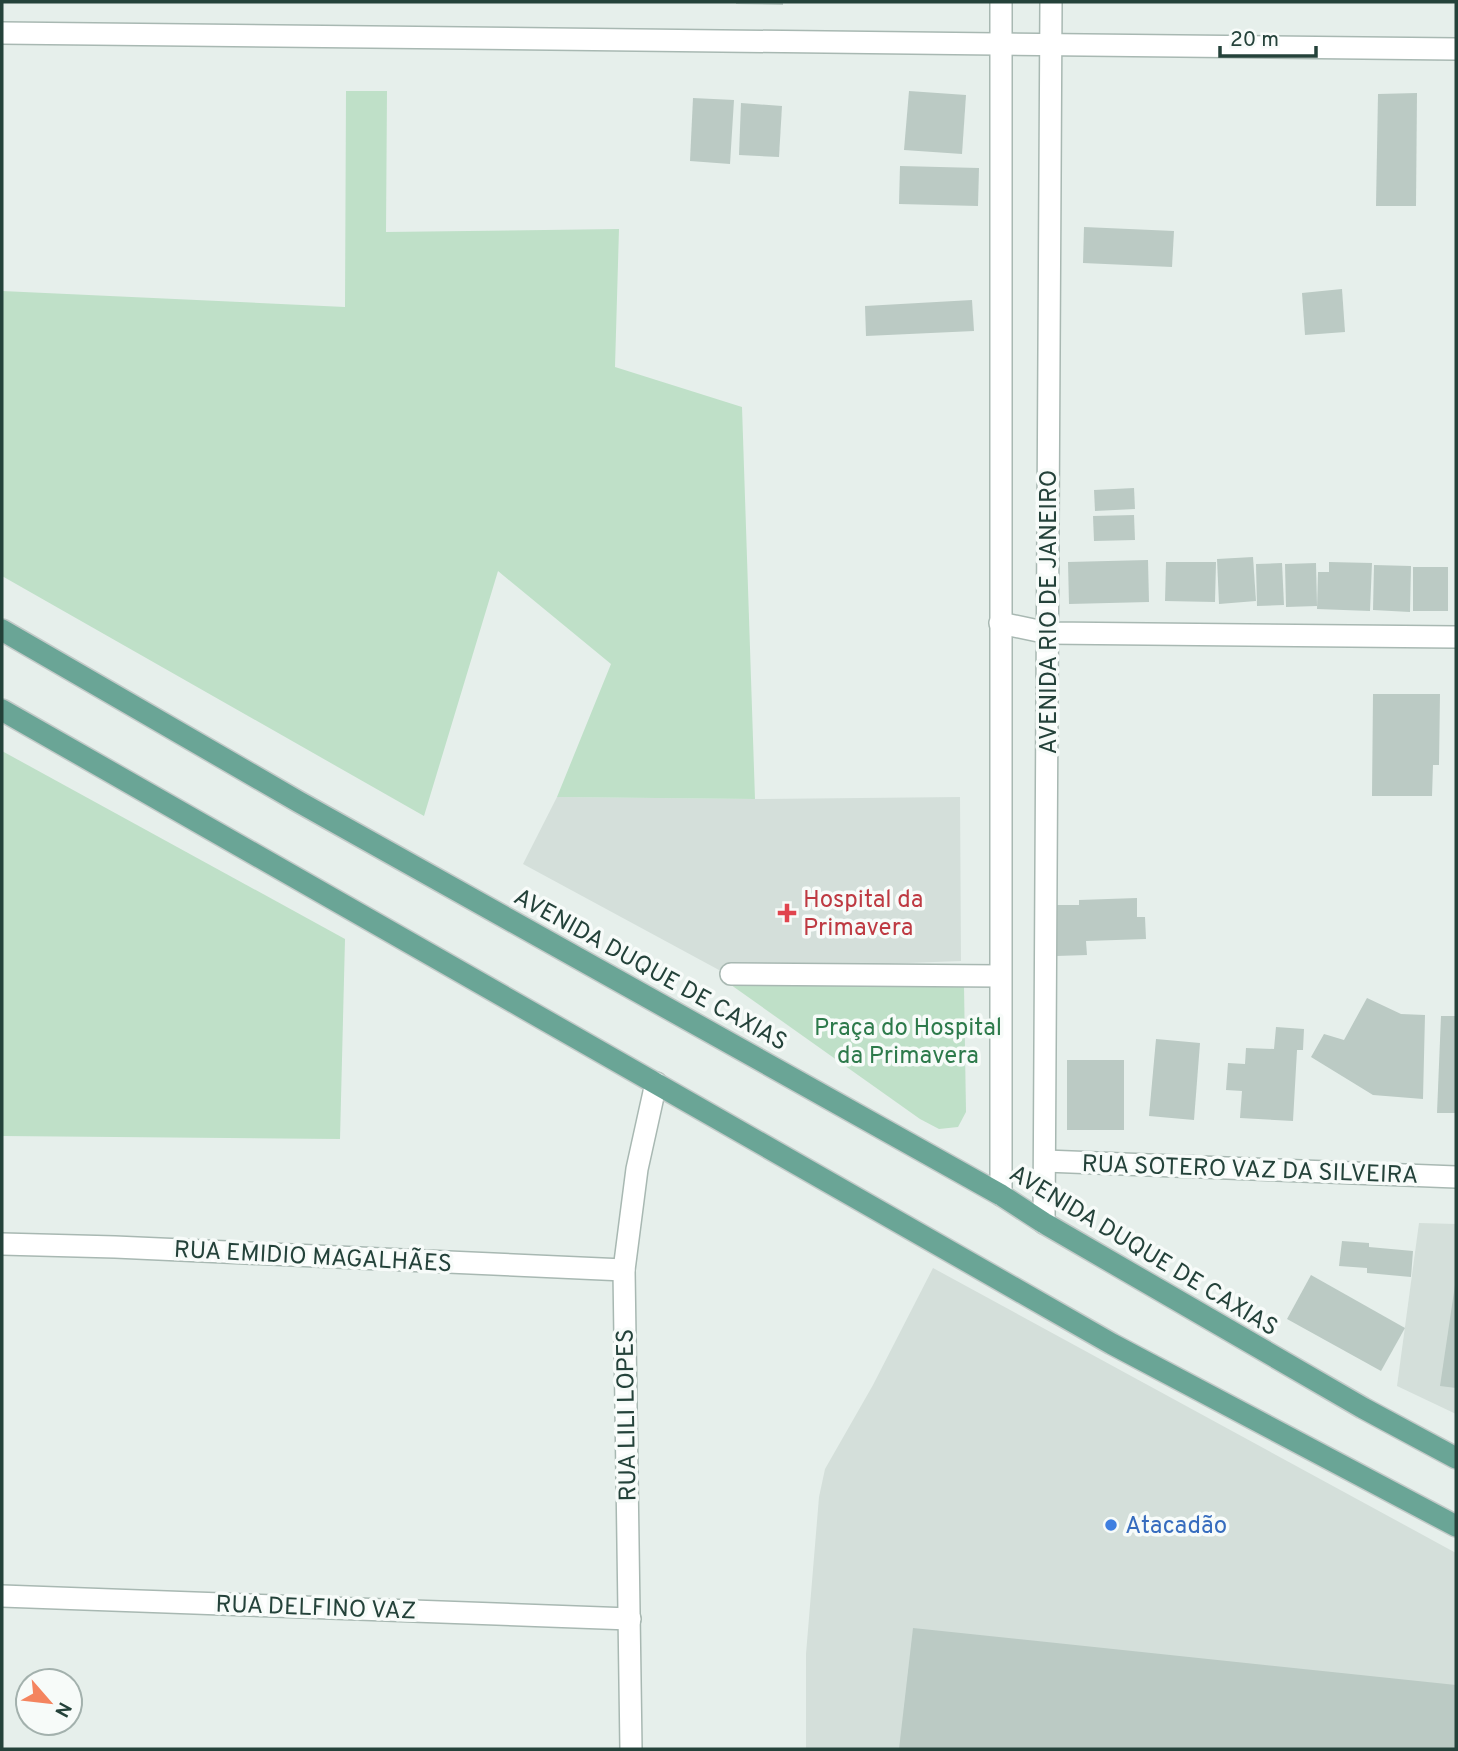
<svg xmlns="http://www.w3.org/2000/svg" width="1458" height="1751" font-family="Overpass,sans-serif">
<rect width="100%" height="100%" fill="#e6efeb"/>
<g fill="#d4dfda">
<path d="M557,797L755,799L960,797L961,961L719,970L523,864Z"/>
<path d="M1419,1223L1456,1224V1414L1397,1386Z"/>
<path d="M933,1268L1456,1553V1749H806V1654L819,1497L825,1469L873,1385Z"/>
</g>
<g fill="#bfe0c8">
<path d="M346,91H387L386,232L619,229L615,367L742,407L755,799L557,797L611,664L498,571L424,816L2,576V291L345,307Z"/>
<path d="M2,751L345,939L340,1139L2,1136Z"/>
<path d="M724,980L964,986L966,1112L958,1127L939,1129L920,1119Z"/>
</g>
<g fill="#bbcac4">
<path d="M736,2H783V5L736,4Z"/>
<path d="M909,91L966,95L962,154L904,150Z"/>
<path d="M1417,93L1416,206H1376L1378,94Z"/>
<path d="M693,98L734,100L730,164L690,161Z"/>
<path d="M741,103L782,106L779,157L739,155Z"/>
<path d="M900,166L979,168L978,206L899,204Z"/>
<path d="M1084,227L1174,231L1172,267L1083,263Z"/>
<path d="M1342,289L1345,332L1305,335L1302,293Z"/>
<path d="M972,300L974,331L866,336L865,306Z"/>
<path d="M1134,488L1135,509L1095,511L1094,490Z"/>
<path d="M1134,515L1135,540L1094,541L1093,516Z"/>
<path d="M1253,557L1256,601L1219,604L1217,559Z"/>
<path d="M1148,560L1149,602L1069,604L1068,562Z"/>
<path d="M1166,562H1216L1215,602L1165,601Z"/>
<path d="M1329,562L1372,563L1370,611L1317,609L1318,572H1329Z"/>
<path d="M1282,563L1284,605L1257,606L1256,564Z"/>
<path d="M1316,563L1317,606L1286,607L1285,564Z"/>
<path d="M1374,565L1411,566L1410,612L1373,610Z"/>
<rect x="1413" y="567" width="35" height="44"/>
<path d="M1373,694H1440L1439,765H1433L1432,796H1372Z"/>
<path d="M1137,898V917H1145L1146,939L1086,941L1087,955L1056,956L1055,905H1079V900Z"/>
<path d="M1367,998L1401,1014L1425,1015L1423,1099L1373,1095L1311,1057L1324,1034L1344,1040Z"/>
<path d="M1441,1016H1456V1113H1437Z"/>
<path d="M1276,1027L1304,1029L1303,1050H1297L1293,1121L1240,1118L1242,1091L1226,1090L1228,1063L1245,1064L1246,1048L1274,1049Z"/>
<path d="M1156,1039L1200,1043L1194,1120L1149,1116Z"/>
<rect x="1067" y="1060" width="57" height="70"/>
<path d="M1342,1241L1369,1243V1247L1413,1251L1411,1277L1367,1273V1268L1339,1266Z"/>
<path d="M1311,1275L1405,1328L1381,1371L1287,1319Z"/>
<path d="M1455,1285H1456V1388L1440,1386Z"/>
<path d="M913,1628L1456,1685V1749H899Z"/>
</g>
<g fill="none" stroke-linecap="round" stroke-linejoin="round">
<g stroke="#a8b8b2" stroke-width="24">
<g id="minor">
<path d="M2,33L1456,49"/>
<path d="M1000,623L1048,633L1456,637"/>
<path d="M731,974L1000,976"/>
<path d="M1045,1161L1456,1177"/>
<path d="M1001,1195V2"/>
<path d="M1044,1223L1051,2"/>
<path d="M2,1244L115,1247L624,1270"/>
<path d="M2,1596L630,1619"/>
<path d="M631,1749L624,1270L637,1169L656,1083"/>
</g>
</g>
<g stroke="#c2cac8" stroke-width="24">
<g id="major">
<path d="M2,630L299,802L1001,1195L1044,1223L1363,1408L1456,1458"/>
<path d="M2,710L1112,1344L1456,1526"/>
</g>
</g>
<use href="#minor" stroke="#fff" stroke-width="21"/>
<use href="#major" stroke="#6aa596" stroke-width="21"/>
</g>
<path fill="#e0444e" stroke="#f7fbf9" stroke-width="2.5" d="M783.5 902.5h7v7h7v7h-7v7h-7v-7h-7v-7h7z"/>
<circle fill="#3f7fe0" stroke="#f7fbf9" stroke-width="2.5" cx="1111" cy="1525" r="7"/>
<g text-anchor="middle" stroke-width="7" stroke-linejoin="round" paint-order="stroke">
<g font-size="24" fill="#24423a" stroke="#f7fbf9">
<text transform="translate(1048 612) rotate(-90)" y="8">AVENIDA RIO DE JANEIRO</text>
<text transform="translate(651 969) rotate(29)" y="8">AVENIDA DUQUE DE CAXIAS</text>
<text transform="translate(1250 1169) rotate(2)" y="8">RUA SOTERO VAZ DA SILVEIRA</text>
<text transform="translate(1144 1250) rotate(31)" y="8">AVENIDA DUQUE DE CAXIAS</text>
<text transform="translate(313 1256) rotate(3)" y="8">RUA EMIDIO MAGALHÃES</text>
<text transform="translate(626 1415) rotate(-91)" y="8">RUA LILI LOPES</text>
<text transform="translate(316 1607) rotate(2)" y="8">RUA DELFINO VAZ</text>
</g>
<g font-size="24" fill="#be3a42" stroke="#f7fbf9" text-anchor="start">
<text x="803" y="907">Hospital da<tspan x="803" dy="28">Primavera</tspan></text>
</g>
<g font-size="24" fill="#2d7a4b" stroke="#f7fbf9">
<text x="908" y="1035">Praça do Hospital<tspan x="908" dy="28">da Primavera</tspan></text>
</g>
<g font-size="24" fill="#366cbe" stroke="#f7fbf9" text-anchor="start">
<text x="1125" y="1533">Atacadão</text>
</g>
</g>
<rect width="1458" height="1751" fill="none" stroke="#24423a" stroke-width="7"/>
<g transform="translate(49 1702) rotate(118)"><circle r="33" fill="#f7fbf9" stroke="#a3b1ad" stroke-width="2"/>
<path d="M0-5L12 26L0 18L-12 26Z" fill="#f4845f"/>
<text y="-10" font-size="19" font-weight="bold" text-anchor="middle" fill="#24423a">N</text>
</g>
<path d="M1220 46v10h96v-10" fill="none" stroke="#24423a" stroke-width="3.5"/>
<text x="1230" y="46" font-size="21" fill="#24423a" stroke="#f7fbf9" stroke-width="5" paint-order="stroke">20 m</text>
</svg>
